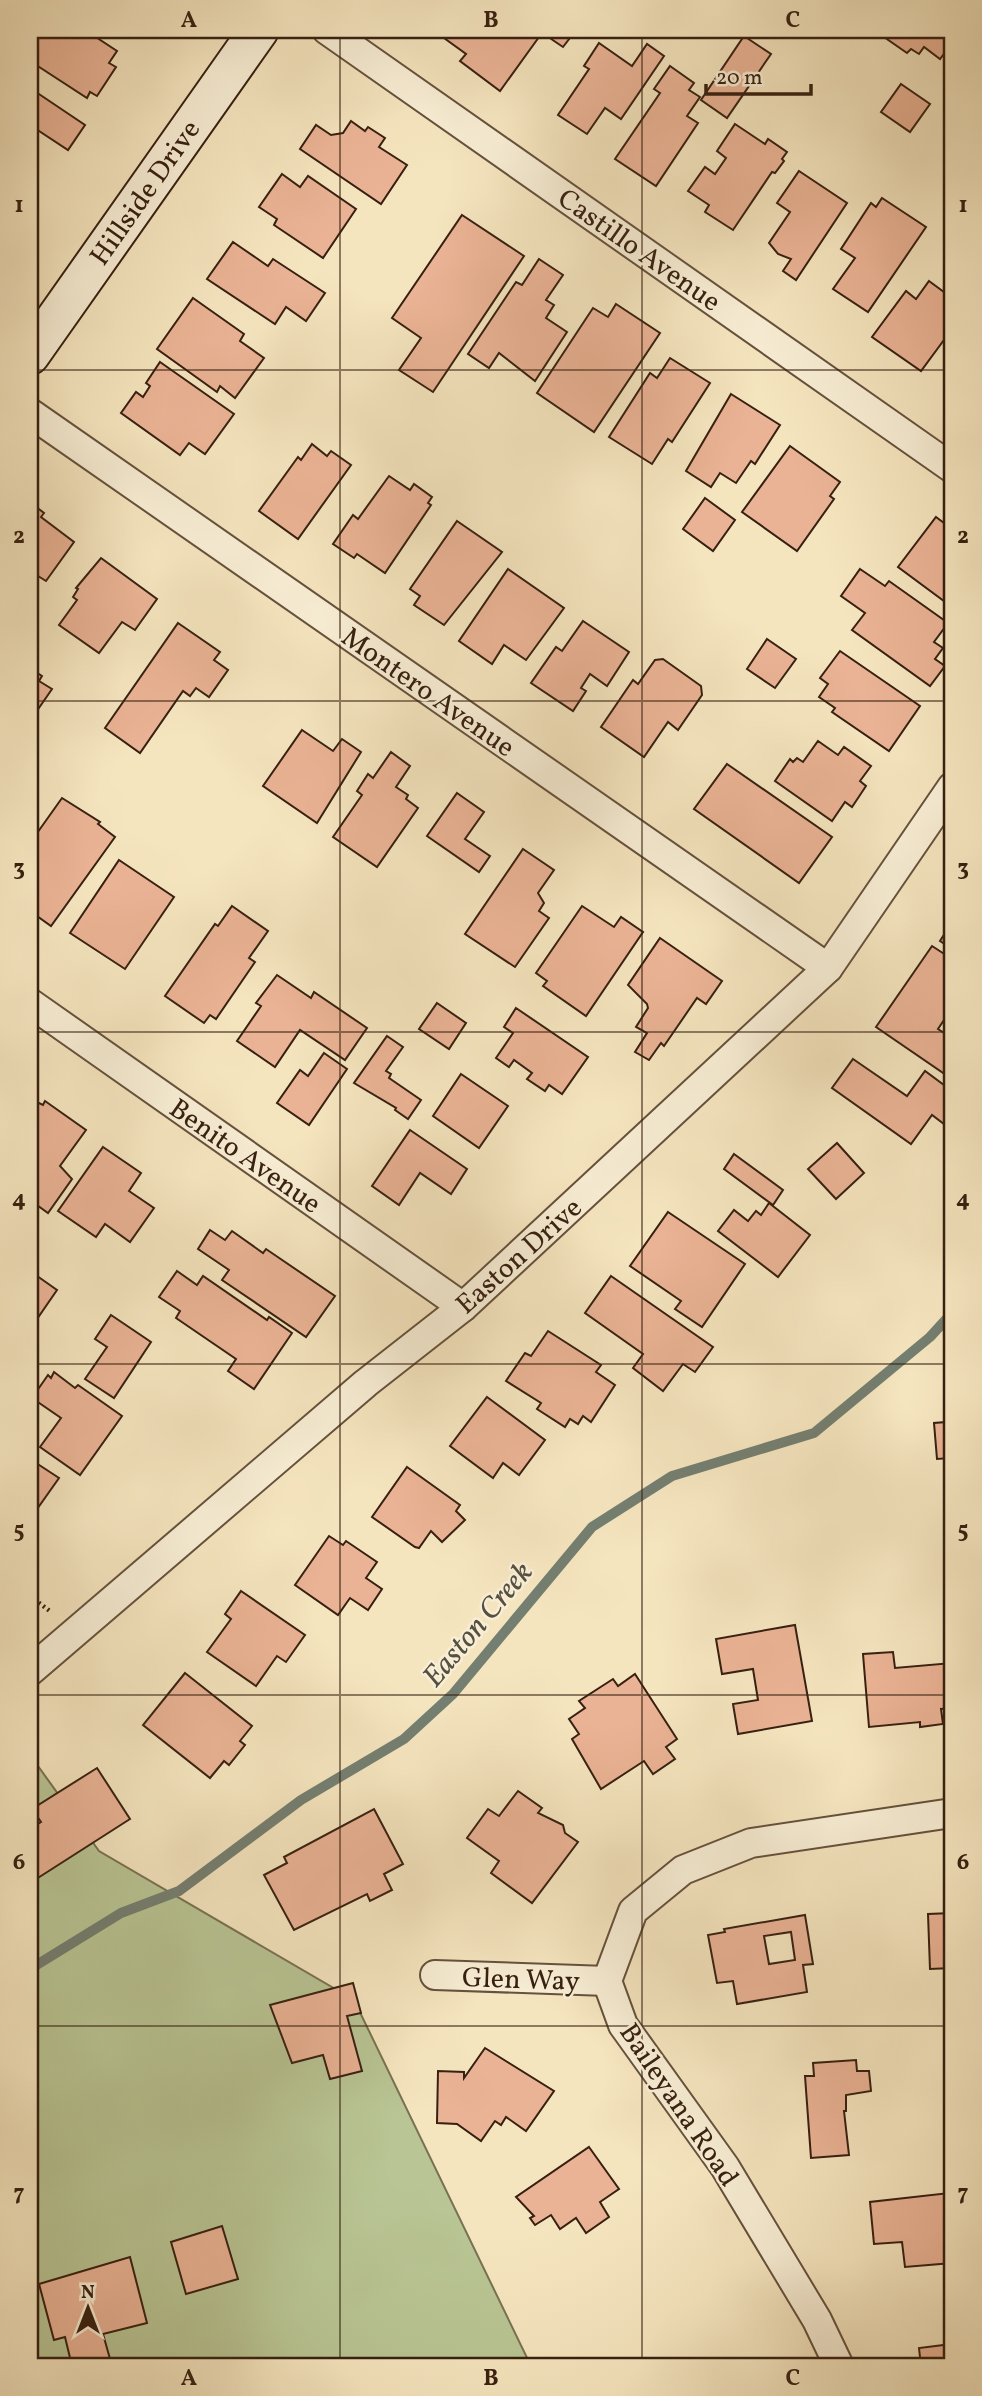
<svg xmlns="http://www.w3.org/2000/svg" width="982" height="2396" font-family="Vollkorn,serif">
<rect width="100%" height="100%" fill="#f5e5bf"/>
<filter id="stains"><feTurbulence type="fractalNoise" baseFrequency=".00286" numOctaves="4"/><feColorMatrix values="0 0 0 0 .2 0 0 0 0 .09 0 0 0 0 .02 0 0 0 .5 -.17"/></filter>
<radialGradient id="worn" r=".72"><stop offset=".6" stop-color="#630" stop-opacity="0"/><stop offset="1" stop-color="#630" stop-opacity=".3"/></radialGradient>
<path fill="#b9c594" stroke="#787252" stroke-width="2" d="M38,1766L99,1851L354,2000L531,2366H30V1770Z"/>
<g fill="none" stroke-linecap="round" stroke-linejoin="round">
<path stroke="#747f71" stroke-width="10" d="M30,1969L121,1913L179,1891L301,1800L404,1739L453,1694L592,1527L672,1476L814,1433L930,1337L952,1313"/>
</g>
<g fill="#eab395" stroke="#372011" stroke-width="2" fill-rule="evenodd">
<path d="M34,30H85L117,51L109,63L116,67L97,96L90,92L87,98L30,61V37Z"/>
<path d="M433,30H530L539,37L500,91L460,61L466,54Z"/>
<path d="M538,30H576L563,47Z"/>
<path d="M889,30H952V43L940,59L924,47L919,54L911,49L907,53L884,37Z"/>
<path d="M744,36L771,54L727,118L701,100Z"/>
<path d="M599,43L632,66L647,44L664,56L621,119L605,108L587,134L558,115L589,69L584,66Z"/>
<path d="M670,66L694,83L689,90L700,97L687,116L698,123L656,186L615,159L660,93L654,89Z"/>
<path d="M901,84L930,104L910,132L881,112Z"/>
<path d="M30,88L85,125L68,150L30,125Z"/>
<path d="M351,121L365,131L368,127L385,138L379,147L407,165L381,204L300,149L316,125L331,135L343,133Z"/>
<path d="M735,124L765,144L768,139L787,152L782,159L784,161L775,173L772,172L733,230L705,212L709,205L688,191L705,167L715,174L726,158L717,151Z"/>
<path d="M799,171L847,203L796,280L783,271L791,259L778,254L769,243L790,212L777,203Z"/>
<path d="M282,174L300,187L308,176L356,209L323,258L274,225L277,219L259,207Z"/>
<path d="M882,198L926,227L868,312L833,289L855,258L841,249L871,203L876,207Z"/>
<path d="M462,215L524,256L433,392L399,370L421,338L392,318Z"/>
<path d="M233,242L268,266L273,259L325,293L306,321L286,307L275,324L207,279Z"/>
<path d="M539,259L563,275L546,300L554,305L546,318L567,332L535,381L499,353L489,368L468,354L516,282L522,285Z"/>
<path d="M929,281L952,298V329L921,371L872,337L906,291L916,299Z"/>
<path d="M193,298L244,334L240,341L264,358L235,398L220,386L217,392L157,349Z"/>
<path d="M616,304L660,333L594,432L537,393L593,308L608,317Z"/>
<path d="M670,358L710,383L672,442L668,439L652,464L609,437L650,373L657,378Z"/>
<path d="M160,362L234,414L205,454L189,443L180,455L121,413L136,392L143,397L150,386L146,383Z"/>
<path d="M731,394L780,425L755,464L751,461L736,483L720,473L711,487L686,471Z"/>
<path d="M312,444L327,456L331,451L351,465L298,539L259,511L298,457L301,460Z"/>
<path d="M790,446L840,482L830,496L834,499L797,551L742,512Z"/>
<path d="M389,476L410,490L414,484L432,497L428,503L431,505L385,573L357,554L354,558L333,544L353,515L358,519Z"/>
<path d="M705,498L735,520L713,551L683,529Z"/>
<path d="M31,503L44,513L41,517L74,542L46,581L30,571Z"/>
<path d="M936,517L952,529V607L898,567Z"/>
<path d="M457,521L502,552L444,625L414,605L420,596L410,589Z"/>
<path d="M101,558L157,599L135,630L122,622L99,653L59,625L77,600L73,597L78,589L76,588Z"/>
<path d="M508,569L564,608L526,660L504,645L492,664L459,641Z"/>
<path d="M860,569L885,586L889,581L948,623L934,642L943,648L935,659L945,666L930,686L852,630L865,613L841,596Z"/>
<path d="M583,621L629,652L607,686L590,674L581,688L586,691L573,711L531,683L556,647L562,651Z"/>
<path d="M178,623L220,652L214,660L228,670L209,697L196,688L190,696L183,691L140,753L105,728Z"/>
<path d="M767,639L796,659L775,688L747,669Z"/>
<path d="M840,651L920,706L889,751L832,712L835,708L819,697L828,684L820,678Z"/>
<path d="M663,659L701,686L702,695L678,730L668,722L644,757L601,727L633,680L638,684L655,660Z"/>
<path d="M30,668L42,676L39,681L52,689L32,718Z"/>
<path d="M302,730L333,751L342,739L361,752L317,823L263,786Z"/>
<path d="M818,741L838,755L844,747L871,766L860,781L866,786L852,807L845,802L832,821L775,781L790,759L793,762L797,758L803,762Z"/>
<path d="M391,752L410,766L396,787L408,795L406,799L418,808L377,867L333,837L362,795L357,791L368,774L373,778Z"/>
<path d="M727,764L832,837L799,883L694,809Z"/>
<path d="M457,793L484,812L465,839L490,856L479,872L427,836Z"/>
<path d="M62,798L100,822L98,824L115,837L51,926L30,911V843Z"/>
<path d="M523,849L554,870L538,893L544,903L539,911L549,918L515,967L465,934Z"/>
<path d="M119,860L174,897L125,969L70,933Z"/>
<path d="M232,906L268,931L249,958L255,962L216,1019L210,1015L204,1023L165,996L215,924L218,926Z"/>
<path d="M582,906L614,927L621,917L643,932L586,1016L543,986L547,981L536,973Z"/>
<path d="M952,922V949L940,941Z"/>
<path d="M660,938L722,981L706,1004L697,998L664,1046L661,1043L649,1060L635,1052L647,1033L636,1027L648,1008L647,1004L628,985Z"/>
<path d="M932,946L952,959V1008L938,1029L952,1038V1079L876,1027Z"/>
<path d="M277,975L311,998L314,992L367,1028L345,1060L300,1030L275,1067L237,1041L261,1006L256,1003Z"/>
<path d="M437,1003L466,1023L449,1049L419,1029Z"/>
<path d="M516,1008L588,1057L562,1094L549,1085L545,1091L527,1079L532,1073L514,1060L509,1067L496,1058L513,1033L504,1027Z"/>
<path d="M387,1036L403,1047L386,1071L391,1074L389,1078L421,1100L408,1119L395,1110L396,1108L354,1083Z"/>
<path d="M324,1053L347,1069L309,1125L277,1103L300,1070L308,1076Z"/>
<path d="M853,1059L907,1096L925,1071L952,1091V1112L944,1124L932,1115L911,1144L832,1088Z"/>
<path d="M461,1074L508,1106L479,1148L433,1116Z"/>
<path d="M45,1101L86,1130L60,1166L72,1179L48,1213L30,1200V1116L39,1103L43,1105Z"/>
<path d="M410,1130L467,1169L451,1194L420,1173L399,1205L372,1186Z"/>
<path d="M837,1143L864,1173L836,1199L808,1169Z"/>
<path d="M103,1147L141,1173L129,1191L154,1208L130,1242L105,1224L96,1237L58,1211Z"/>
<path d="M734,1154L783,1190L773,1205L724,1169Z"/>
<path d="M769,1203L810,1235L778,1277L718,1231L734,1210L748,1221L756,1211L761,1215Z"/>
<path d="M668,1212L745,1264L702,1327L675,1309L681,1301L630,1266Z"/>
<path d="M210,1230L225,1240L232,1231L263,1253L266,1249L335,1296L306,1337L222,1280L229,1270L198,1249Z"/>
<path d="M30,1271L57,1290L37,1319L30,1314Z"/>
<path d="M177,1271L197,1285L203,1276L267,1320L269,1317L292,1333L254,1389L228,1371L236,1359L176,1318L180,1311L159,1297Z"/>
<path d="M611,1276L713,1347L695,1372L683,1364L663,1391L633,1368L643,1354L585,1313Z"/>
<path d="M111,1315L151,1342L114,1398L85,1379L107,1347L95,1339Z"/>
<path d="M548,1331L601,1365L596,1372L615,1385L591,1422L583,1416L578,1424L570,1419L565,1427L537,1409L541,1403L506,1381L525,1353L531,1356Z"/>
<path d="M54,1372L75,1388L78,1385L122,1416L80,1475L40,1447L61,1418L32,1398L48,1375L51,1378Z"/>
<path d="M487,1397L545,1440L519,1475L503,1463L493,1478L450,1446Z"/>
<path d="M952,1405V1481L950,1458L937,1459L934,1423L946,1422L945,1406Z"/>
<path d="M30,1459L59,1478L30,1519Z"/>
<path d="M407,1467L460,1505L456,1511L465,1520L442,1542L431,1531L419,1548L415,1547L372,1517Z"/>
<path d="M329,1536L343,1545L346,1541L377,1562L366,1578L382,1589L368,1610L350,1598L338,1615L295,1585Z"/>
<path d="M241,1591L305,1635L286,1662L277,1656L256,1686L207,1652L231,1619L225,1614Z"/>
<path d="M795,1625L812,1721L738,1734L733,1704L758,1700L753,1669L722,1674L716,1639Z"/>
<path d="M893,1652L895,1668L952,1663V1708L941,1709L943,1724L920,1727V1722L869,1727L863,1654Z"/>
<path d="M185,1673L252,1726L240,1741L245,1745L229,1765L224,1761L210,1778L143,1725Z"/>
<path d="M635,1674L677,1739L666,1747L675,1759L653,1774L644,1761L601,1789L572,1739L579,1734L569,1719L585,1708L579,1701L613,1679L618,1686Z"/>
<path d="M97,1768L130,1819L30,1883V1829L41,1822L32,1809Z"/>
<path d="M518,1791L542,1808L538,1813L563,1825L565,1833L578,1842L532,1903L491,1873L499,1861L467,1838L488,1809L499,1816Z"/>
<path d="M374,1809L403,1864L384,1874L392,1890L370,1901L367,1894L294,1930L264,1875L287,1863L284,1857Z"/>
<path d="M952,1913V1968L930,1969L928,1914Z"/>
<path d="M805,1915L813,1964L803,1965L807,1992L737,2004L733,1981L717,1983L708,1935L725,1932L724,1929ZM791,1932L795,1960L769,1964L764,1936Z"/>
<path d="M353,1983L361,2013L347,2016L362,2071L330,2079L323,2055L292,2063L270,2005Z"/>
<path d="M485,2048L554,2091L526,2131L506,2117L501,2125L495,2121L481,2141L457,2124L437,2123L438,2071L464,2072V2078Z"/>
<path d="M856,2060L857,2071H869L871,2091L846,2095V2111H844L849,2155L811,2158L805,2076H814L813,2063Z"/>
<path d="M589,2147L619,2189L600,2202L609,2217L586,2233L576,2218L560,2229L551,2215L535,2225L530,2218L534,2216L516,2197Z"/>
<path d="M949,2193L952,2263L905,2267L902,2242L874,2244L870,2202Z"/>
<path d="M222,2226L238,2279L186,2294L171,2242Z"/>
<path d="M130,2257L147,2323L103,2334L112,2366H72L65,2337L54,2340L39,2284Z"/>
<path d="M952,2344V2366H921L919,2348Z"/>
</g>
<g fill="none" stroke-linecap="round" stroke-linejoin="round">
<g stroke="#66513c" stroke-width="32">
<g id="minor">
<path d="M327,30L952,468"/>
<path d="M30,413L828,968"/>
<path d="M30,1003L463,1307"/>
<path d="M30,1671L366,1383L463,1307L828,968L952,787"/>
<path d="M435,1975L607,1981"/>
<path d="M839,2366L817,2320L725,2167L623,2025L607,1981L633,1911L683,1870L751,1843L952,1813"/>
</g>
</g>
<g stroke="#372011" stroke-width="42">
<path id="secondary" d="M30,355L259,30"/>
</g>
<path stroke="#372011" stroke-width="4.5" stroke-dasharray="2 3.5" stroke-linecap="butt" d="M30,1596L51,1612"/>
<use href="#minor" stroke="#f8eed5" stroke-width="28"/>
<use href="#secondary" stroke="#f8eed5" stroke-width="38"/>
</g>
<path fill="none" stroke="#372011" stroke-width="2" stroke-opacity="0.55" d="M340,30V2366M642,30V2366M30,370H952M30,701H952M30,1032H952M30,1364H952M30,1695H952M30,2026H952"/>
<g text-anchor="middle" stroke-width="5" stroke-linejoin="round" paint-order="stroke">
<g font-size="28" fill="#372011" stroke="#f8eed5">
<text transform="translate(144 192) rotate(-55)" y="10">Hillside Drive</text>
<text transform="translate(640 249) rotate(35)" y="10">Castillo Avenue</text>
<text transform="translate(429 691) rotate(35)" y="10">Montero Avenue</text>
<text transform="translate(246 1155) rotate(35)" y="10">Benito Avenue</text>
<text transform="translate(518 1255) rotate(-42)" y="10">Easton Drive</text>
<text transform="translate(521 1978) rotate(2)" y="10">Glen Way</text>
<text transform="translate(680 2104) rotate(56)" y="10">Baileyana Road</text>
</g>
<g font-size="30" font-style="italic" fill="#555041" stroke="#f8eed5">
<text transform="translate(477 1624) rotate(-50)" y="10">Easton Creek</text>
</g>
</g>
<rect width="982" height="2396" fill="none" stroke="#f5e5bf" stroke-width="77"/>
<g transform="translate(88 2308)" stroke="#f8eed5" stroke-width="5" paint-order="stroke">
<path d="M0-5L12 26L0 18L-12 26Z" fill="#372011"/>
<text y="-10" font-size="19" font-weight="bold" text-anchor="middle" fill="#372011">N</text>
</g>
<path d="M706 84v10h105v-10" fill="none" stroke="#372011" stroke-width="3.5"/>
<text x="716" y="84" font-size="21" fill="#372011" stroke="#f8eed5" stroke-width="5" paint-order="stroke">20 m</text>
<rect x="38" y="38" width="906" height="2320" fill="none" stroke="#372011" stroke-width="2.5"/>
<g font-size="23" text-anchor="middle" font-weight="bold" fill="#372011">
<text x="189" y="27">A</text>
<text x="491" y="27">B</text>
<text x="793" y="27">C</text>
<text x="19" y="212">1</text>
<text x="963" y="212">1</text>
<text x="19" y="543">2</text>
<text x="963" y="543">2</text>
<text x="19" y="875">3</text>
<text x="963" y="875">3</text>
<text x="19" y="1206">4</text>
<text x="963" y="1206">4</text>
<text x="19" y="1537">5</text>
<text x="963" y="1537">5</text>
<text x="19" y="1869">6</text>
<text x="963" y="1869">6</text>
<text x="19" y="2200">7</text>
<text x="963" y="2200">7</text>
<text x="189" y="2385">A</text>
<text x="491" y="2385">B</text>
<text x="793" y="2385">C</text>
</g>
<rect width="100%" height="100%" filter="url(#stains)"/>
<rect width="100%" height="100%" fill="url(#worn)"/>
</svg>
